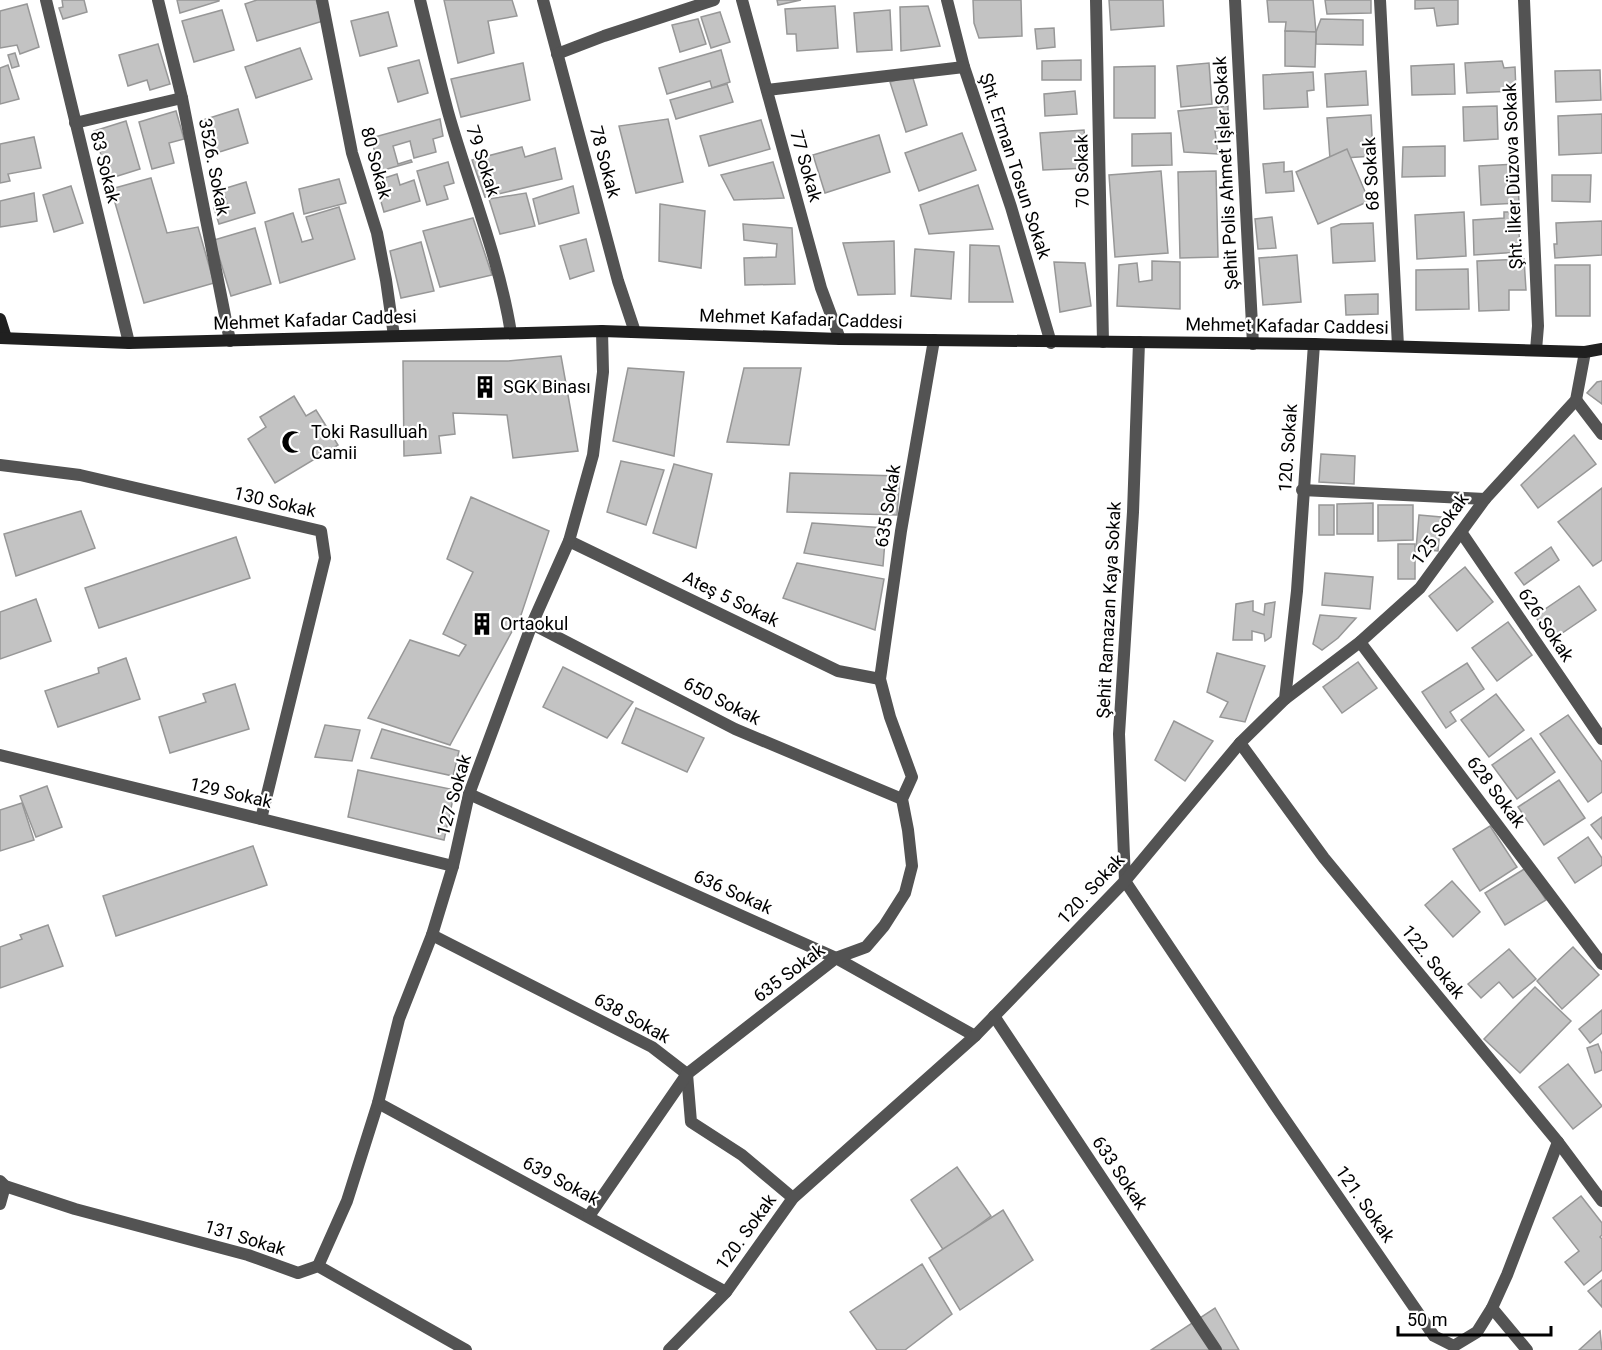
<svg xmlns="http://www.w3.org/2000/svg" width="1602" height="1350" font-family="Roboto,sans-serif">
<rect width="100%" height="100%" fill="#fff"/>
<g fill="#c3c3c3" stroke="#979797" stroke-width="1.5">
<path d="M62,0H84L87,12L63,19L59,8L63,7Z"/>
<path d="M177,0H219V1L180,13Z"/>
<path d="M257,0H316L323,21L257,41L245,4Z"/>
<path d="M444,0H512L517,16L488,21L494,53L458,63Z"/>
<path d="M777,0H801L778,5Z"/>
<path d="M973,0H1021L1022,36L979,38L974,23Z"/>
<path d="M1109,0H1163L1164,26L1111,30Z"/>
<path d="M1267,0H1313L1316,32L1285,31L1286,22H1269Z"/>
<path d="M1325,0H1371V13L1327,14Z"/>
<path d="M1415,0H1458V24L1437,26L1434,8L1415,9Z"/>
<path d="M27,4L39,47L20,54L17,45L0,48V11Z"/>
<path d="M835,6L838,48L797,51L796,34H787L785,9Z"/>
<path d="M928,6L940,46L901,51L900,7Z"/>
<path d="M222,10L234,50L194,62L182,21Z"/>
<path d="M890,10L892,50L857,52L854,13Z"/>
<path d="M388,12L397,46L360,56L351,21Z"/>
<path d="M720,12L730,42L711,48L701,17Z"/>
<path d="M698,19L706,44L680,52L672,25Z"/>
<path d="M1321,19L1363,20V45L1316,44V32Z"/>
<path d="M1054,28L1055,47L1037,49L1035,29Z"/>
<path d="M1285,31L1316,32L1315,67L1285,66Z"/>
<path d="M158,44L170,84L150,90L147,80L128,86L119,55Z"/>
<path d="M300,48L312,79L256,98L245,67Z"/>
<path d="M721,50L730,82L712,88L710,81L667,94L659,68Z"/>
<path d="M15,53L19,66L12,68L8,55Z"/>
<path d="M419,60L428,93L398,102L388,68Z"/>
<path d="M1081,60V80H1042V61Z"/>
<path d="M1502,61L1504,68L1515,67L1516,91L1467,93L1465,63Z"/>
<path d="M523,63L530,100L461,117L451,79Z"/>
<path d="M1209,63L1212,104L1181,107L1177,66Z"/>
<path d="M1454,64L1455,94L1412,95L1411,66Z"/>
<path d="M8,65L19,99L0,104V68Z"/>
<path d="M1155,66V118H1114V67Z"/>
<path d="M1600,70L1601,100L1556,102L1555,71Z"/>
<path d="M1366,71L1368,105L1327,107L1325,74Z"/>
<path d="M1313,72L1314,90L1307,91L1308,107L1264,109L1263,75Z"/>
<path d="M912,75L927,125L906,132L890,82Z"/>
<path d="M727,84L733,102L676,119L670,100Z"/>
<path d="M1075,91L1077,114L1045,116L1044,94Z"/>
<path d="M1228,106V129L1215,131L1218,154L1184,152L1178,111Z"/>
<path d="M1497,106L1498,139L1464,141L1463,107Z"/>
<path d="M238,109L248,143L213,154L203,120Z"/>
<path d="M176,111L184,139L169,143L174,163L152,169L139,122Z"/>
<path d="M1602,114V153L1559,155L1558,116Z"/>
<path d="M1371,115L1373,156L1330,159L1327,118Z"/>
<path d="M440,119L443,136L433,139L436,152L414,158L410,141L393,146L398,164L411,160L412,162L380,171L371,138Z"/>
<path d="M668,119L683,182L636,193L619,126Z"/>
<path d="M761,120L770,149L709,166L700,136Z"/>
<path d="M126,121L140,169L108,179L94,131Z"/>
<path d="M1084,130L1088,168L1043,170L1040,133Z"/>
<path d="M962,133L976,170L919,191L905,153Z"/>
<path d="M1171,133L1172,165L1132,166V134Z"/>
<path d="M879,135L890,172L825,193L813,155Z"/>
<path d="M34,137L41,168L8,174L10,181L0,183V144Z"/>
<path d="M1445,146V176L1402,177L1403,147Z"/>
<path d="M522,147L525,157L555,148L562,179L485,197L472,160Z"/>
<path d="M1347,149L1369,201L1318,224L1296,172Z"/>
<path d="M448,162L454,183L444,186L448,199L427,205L417,171Z"/>
<path d="M773,162L784,198L734,200L721,175Z"/>
<path d="M1284,162V172L1292,171L1294,191L1266,193L1263,164Z"/>
<path d="M1517,164L1519,203L1481,205L1479,166Z"/>
<path d="M1161,171L1168,253L1115,257L1109,175Z"/>
<path d="M1216,171L1218,257L1180,258L1178,172Z"/>
<path d="M397,174L400,185L414,180L420,201L384,212L375,181Z"/>
<path d="M1552,175H1591L1590,202L1552,201Z"/>
<path d="M151,178L167,233L198,227L214,283L144,303L111,189Z"/>
<path d="M339,179L346,203L304,214L299,189Z"/>
<path d="M246,182L255,213L219,224L214,208L227,204L223,189Z"/>
<path d="M978,185L993,229L929,234L920,205Z"/>
<path d="M71,186L83,223L54,232L43,195Z"/>
<path d="M573,186L579,213L539,224L533,199Z"/>
<path d="M34,193L37,221L0,227V201Z"/>
<path d="M526,193L535,226L500,234L489,199Z"/>
<path d="M660,204L705,211L701,268L659,261Z"/>
<path d="M339,207L355,259L280,283L265,222L293,213L302,242L313,239L306,217Z"/>
<path d="M1464,212L1466,256L1417,259L1415,215Z"/>
<path d="M1504,212H1518L1520,252L1474,255L1473,220L1504,218Z"/>
<path d="M1272,217L1276,248L1258,249L1255,219Z"/>
<path d="M473,218L492,275L440,287L423,231Z"/>
<path d="M1602,221V255L1555,258L1554,244H1557L1556,223Z"/>
<path d="M1373,223L1375,261L1333,263L1331,228L1341,224Z"/>
<path d="M743,224L792,228L795,284L745,285L744,258L776,257L777,244L744,240Z"/>
<path d="M255,228L271,284L231,296L214,240Z"/>
<path d="M586,239L594,271L570,279L560,246Z"/>
<path d="M894,241L895,294L858,295L843,243Z"/>
<path d="M421,242L434,291L401,298L390,251Z"/>
<path d="M970,245L999,246L1013,302H969Z"/>
<path d="M915,249L954,252L951,299L911,296Z"/>
<path d="M1297,255L1301,302L1263,305L1259,258Z"/>
<path d="M1524,259L1526,290H1509V310L1479,311L1477,261Z"/>
<path d="M1152,261L1180,262V309L1117,306L1119,265L1137,263L1139,282L1152,280Z"/>
<path d="M1054,262L1085,263L1091,306L1060,312Z"/>
<path d="M1555,265H1590V316H1556Z"/>
<path d="M1468,269L1469,309L1416,310V270Z"/>
<path d="M1378,294V314L1346,315L1345,295Z"/>
<path d="M561,356L578,451L513,458L507,415L453,413L455,434L439,436L441,453L404,456L403,361H508Z"/>
<path d="M628,368L684,372L674,456L613,441Z"/>
<path d="M744,368H801L789,445L727,442Z"/>
<path d="M1602,381V404L1587,393L1597,382Z"/>
<path d="M294,396L306,416L316,410L338,445L275,483L248,439L266,427L260,417Z"/>
<path d="M1574,435L1596,464L1538,508L1521,485Z"/>
<path d="M1321,454L1355,456L1354,484L1319,482Z"/>
<path d="M621,461L664,470L646,525L607,512Z"/>
<path d="M674,464L712,474L696,548L653,533Z"/>
<path d="M790,473L900,476L897,515L787,512Z"/>
<path d="M1602,488V560L1593,566L1558,522Z"/>
<path d="M471,497L549,531L521,615L450,745L368,718L410,640L459,656L466,645L443,634L473,572L447,559Z"/>
<path d="M1373,503V534H1337V504Z"/>
<rect x="1319" y="505" width="15" height="30"/>
<path d="M1378,505H1413V540L1378,541Z"/>
<path d="M81,511L95,548L16,576L4,534Z"/>
<path d="M1419,515L1441,517L1438,551L1416,549Z"/>
<path d="M812,523L886,528L883,566L804,553Z"/>
<path d="M236,537L250,578L99,628L85,588Z"/>
<rect x="1398" y="544" width="17" height="35"/>
<path d="M1551,547L1559,560L1524,585L1515,573Z"/>
<path d="M797,563L884,579L875,630L783,598Z"/>
<path d="M1465,567L1493,602L1457,631L1429,596Z"/>
<path d="M1325,573L1373,577L1370,609L1322,605Z"/>
<path d="M1579,586L1596,610L1552,640L1535,616Z"/>
<path d="M36,599L51,641L0,659V612Z"/>
<path d="M1253,601V611L1264,615L1265,604L1275,602L1271,637L1265,641L1264,634L1252,631V640H1233L1236,604Z"/>
<path d="M1320,615L1356,618L1338,638L1322,650L1313,644Z"/>
<path d="M1508,622L1532,655L1497,681L1472,648Z"/>
<path d="M1217,653L1265,666L1245,722L1220,717L1228,702L1207,692Z"/>
<path d="M126,658L140,699L58,727L45,691L99,673L98,668Z"/>
<path d="M1358,662L1377,688L1342,713L1323,687Z"/>
<path d="M1467,663L1484,689L1450,712L1456,721L1446,728L1422,692Z"/>
<path d="M563,667L633,702L607,738L543,707Z"/>
<path d="M235,684L249,729L170,753L159,717L206,702L203,694Z"/>
<path d="M1496,694L1524,730L1489,757L1461,720Z"/>
<path d="M636,708L704,738L687,772L622,743Z"/>
<path d="M1568,715L1602,762V792L1588,802L1540,734Z"/>
<path d="M1174,721L1213,741L1185,781L1155,760Z"/>
<path d="M325,725L360,730L352,761L315,757Z"/>
<path d="M382,729L459,751L453,776L371,758Z"/>
<path d="M1531,738L1555,772L1517,799L1492,765Z"/>
<path d="M358,770L455,790L444,840L348,817Z"/>
<path d="M1559,780L1585,818L1544,845L1518,807Z"/>
<path d="M47,786L62,827L36,837L20,796Z"/>
<path d="M22,803L34,840L0,851V810Z"/>
<path d="M1602,817V839L1591,825Z"/>
<path d="M1490,826L1517,867L1480,891L1453,849Z"/>
<path d="M1588,837L1602,858V865L1575,883L1558,858Z"/>
<path d="M253,846L267,885L116,936L103,896Z"/>
<path d="M1526,868L1546,900L1505,925L1485,893Z"/>
<path d="M1452,881L1480,912L1453,937L1425,905Z"/>
<path d="M48,925L63,966L0,988V947L22,939L20,935Z"/>
<path d="M1573,947L1599,975L1562,1009L1537,981Z"/>
<path d="M1509,949L1536,979L1513,998L1499,982L1481,998L1468,984Z"/>
<path d="M1535,987L1571,1021L1520,1073L1484,1039Z"/>
<path d="M1602,1010V1033L1590,1043L1579,1029Z"/>
<path d="M1598,1044L1602,1054V1070L1595,1073L1587,1048Z"/>
<path d="M1568,1064L1602,1106L1573,1129L1539,1087Z"/>
<path d="M957,1167L991,1216L944,1251L911,1200Z"/>
<path d="M1581,1196L1602,1223V1235L1600,1237L1602,1239V1270L1584,1285L1565,1262L1579,1251L1553,1218Z"/>
<path d="M1003,1210L1033,1260L960,1310L929,1258Z"/>
<path d="M922,1264L952,1314L905,1350H877L850,1312Z"/>
<path d="M1602,1280V1307L1588,1291Z"/>
<path d="M1215,1308L1239,1350H1151Z"/>
<path d="M1600,1331L1602,1350H1579Z"/>
</g>
<g fill="none" stroke-linecap="round" stroke-linejoin="round">
<g stroke="#535353" stroke-width="12">
<path d="M46,0L129,343"/>
<path d="M158,0L182,98L230,341"/>
<path d="M322,0L352,153L377,233L386,280L394,336"/>
<path d="M420,0C429,37 438,75 448,112C469,186 499,257 511,333"/>
<path d="M543,0L618,281L635,332"/>
<path d="M742,0L821,288L840,339"/>
<path d="M947,0L964,67L1011,207L1051,343"/>
<path d="M1096,0L1103,342"/>
<path d="M1235,0L1253,344"/>
<path d="M1380,0L1398,346"/>
<path d="M1524,0L1538,326L1536,350"/>
<path d="M557,54L604,36L714,0"/>
<path d="M767,90L964,67"/>
<path d="M75,123L182,98"/>
<path d="M1139,342L1133,512L1119,734L1125,881L1275,1105L1434,1336L1454,1346L1477,1332L1492,1308L1507,1275L1558,1142"/>
<path d="M1576,400L1602,434"/>
<path d="M0,465L80,475L321,531L325,558L261,819"/>
<path d="M1302,490L1485,499"/>
<path d="M1461,532L1602,739"/>
<path d="M569,541L838,671L880,679"/>
<path d="M532,624L735,729L902,799"/>
<path d="M1360,642L1602,964"/>
<path d="M1285,699L1360,642L1420,588L1485,499L1576,400L1585,352"/>
<path d="M1240,743L1324,858L1558,1142L1602,1201"/>
<path d="M0,755L453,866"/>
<path d="M469,794L836,958L975,1036"/>
<path d="M432,935L652,1047L687,1074L691,1122L742,1155L793,1198"/>
<path d="M994,1016L1216,1350"/>
<path d="M378,1103L726,1292"/>
<path d="M0,1181L5,1186L75,1209L248,1255L298,1273L318,1266L466,1350"/>
<path d="M0,1204L5,1186"/>
<path d="M589,1216L687,1074L836,958L866,947L884,926L905,893L912,866L908,830L902,799L912,777L890,717L880,679L901,531L934,340"/>
<path d="M318,1266L347,1201L378,1103L399,1019L432,935L453,866L469,794L532,624L569,541L593,455L603,372L602,331"/>
<path d="M1492,1308L1527,1350"/>
<path d="M669,1350L726,1292L793,1198L975,1036L1125,881L1240,743L1285,699L1297,591L1314,344"/>
</g>
<g stroke="#202020" stroke-width="12">
<path d="M0,319L6,338"/>
<path d="M0,338L129,343L602,331L840,339L1314,344L1585,352L1602,349"/>
</g>
</g>
<defs>
<g id="building-bare" transform="scale(1.8)"><path d="M-4-6H4V6H1V3H-1V6H-4ZM-2.5-4.3h1.7v1.8h-1.7ZM.8-4.3h1.7v1.8H.8ZM-2.5-1h1.7V.8h-1.7ZM.8-1h1.7V.8H.8Z" fill="#000" stroke="#fff" stroke-width="2.5" paint-order="stroke"/></g>
<g id="mosque-bare" transform="scale(1.8)"><path d="M3.5-4.9A6 6 0 1 0 3.5 4.9A5 5 0 1 1 3.5-4.9Z" fill="#000" stroke="#fff" stroke-width="2.5" paint-order="stroke"/></g>
</defs>
<g fill-rule="evenodd">
<use href="#building-bare" x="485" y="387"/>
<use href="#mosque-bare" x="293" y="442"/>
<use href="#building-bare" x="482" y="624"/>
</g>
<g text-anchor="middle" stroke-width="4.5" stroke-linejoin="round" paint-order="stroke">
<g font-size="18" fill="#000" stroke="#fff">
<text transform="translate(483 161) rotate(72)" y="6">79 Sokak</text>
<text transform="translate(605 162) rotate(75)" y="6">78 Sokak</text>
<text transform="translate(376 163) rotate(75)" y="6">80 Sokak</text>
<text transform="translate(806 166) rotate(74)" y="6">77 Sokak</text>
<text transform="translate(1015 166) rotate(72)" y="6">Şht. Erman Tosun Sokak</text>
<text transform="translate(105 167) rotate(76)" y="6">83 Sokak</text>
<text transform="translate(214 167) rotate(79)" y="6">3526. Sokak</text>
<text transform="translate(1082 171) rotate(-91)" y="6">70 Sokak</text>
<text transform="translate(1226 173) rotate(-93)" y="6">Şehit Polis Ahmet İşler Sokak</text>
<text transform="translate(1371 174) rotate(-93)" y="6">68 Sokak</text>
<text transform="translate(1513 176) rotate(-92)" y="6">Şht. İlker Düzova Sokak</text>
<text transform="translate(801 319) rotate(2)" y="6">Mehmet Kafadar Caddesi</text>
<text transform="translate(315 320) rotate(-2)" y="6">Mehmet Kafadar Caddesi</text>
<text transform="translate(1287 326) rotate(1)" y="6">Mehmet Kafadar Caddesi</text>
<text transform="translate(1288 448) rotate(-86)" y="6">120. Sokak</text>
<text transform="translate(275 502) rotate(13)" y="6">130 Sokak</text>
<text transform="translate(888 506) rotate(-81)" y="6">635 Sokak</text>
<text transform="translate(1440 529) rotate(-54)" y="6">125 Sokak</text>
<text transform="translate(731 599) rotate(26)" y="6">Ateş 5 Sokak</text>
<text transform="translate(1109 610) rotate(-87)" y="6">Şehit Ramazan Kaya Sokak</text>
<text transform="translate(1546 625) rotate(56)" y="6">626 Sokak</text>
<text transform="translate(722 701) rotate(27)" y="6">650 Sokak</text>
<text transform="translate(1496 792) rotate(53)" y="6">628 Sokak</text>
<text transform="translate(231 793) rotate(13)" y="6">129 Sokak</text>
<text transform="translate(454 795) rotate(-74)" y="6">127 Sokak</text>
<text transform="translate(1091 889) rotate(-47)" y="6">120. Sokak</text>
<text transform="translate(733 892) rotate(24)" y="6">636 Sokak</text>
<text transform="translate(1433 962) rotate(51)" y="6">122. Sokak</text>
<text transform="translate(789 973) rotate(-37)" y="6">635 Sokak</text>
<text transform="translate(632 1018) rotate(29)" y="6">638 Sokak</text>
<text transform="translate(1120 1173) rotate(56)" y="6">633 Sokak</text>
<text transform="translate(561 1181) rotate(28)" y="6">639 Sokak</text>
<text transform="translate(1365 1204) rotate(55)" y="6">121. Sokak</text>
<text transform="translate(746 1232) rotate(-54)" y="6">120. Sokak</text>
<text transform="translate(245 1238) rotate(17)" y="6">131 Sokak</text>
</g>
<g font-size="18" fill="#000" stroke="#fff" text-anchor="start">
<text x="503" y="393">SGK Binası</text>
<text x="311" y="438">Toki Rasulluah<tspan x="311" dy="21">Camii</tspan></text>
<text x="500" y="630">Ortaokul</text>
</g>
</g>
<path d="M1398 1326v9h153v-9" fill="none" stroke="#000000" stroke-width="3"/>
<text x="1407" y="1326" font-size="18" fill="#000000" stroke="#ffffff" stroke-width="4.5" paint-order="stroke">50 m</text>
</svg>
